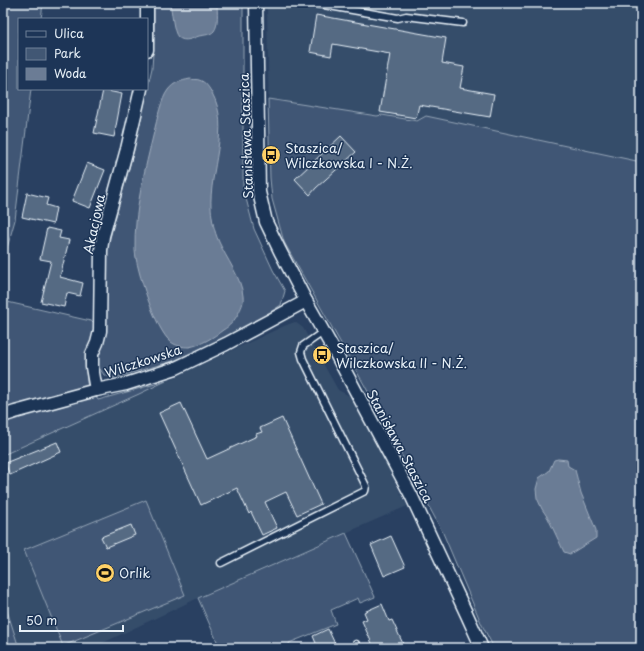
<svg xmlns="http://www.w3.org/2000/svg" width="644" height="651" font-family="'Playpen Sans',sans-serif">
<rect width="100%" height="100%" fill="#294061"/>
<filter id="ink" filterUnits="userSpaceOnUse"><feTurbulence type="fractalNoise" baseFrequency=".025" numOctaves="2"/><feDisplacementMap in="SourceGraphic" scale="8" xChannelSelector="R" yChannelSelector="G"/><feConvolveMatrix kernelMatrix="1 2 1 2 8 2 1 2 1" color-interpolation-filters="sRGB"/></filter>
<g filter="url(#ink)">
<g fill="#364d6b">
<path d="M267,3H641V386L443,533L366,388L284,242L272,199L270,178Z"/>
<path d="M295,322L303,328L338,390L353,398L407,506L198,598L92,648H19L3,598V455L139,394L284,326Z"/>
</g>
<g fill="#415774" stroke="#94a4b6">
<path d="M3,3H43L41,19H19V89H31L15,220L3,262Z"/>
<path d="M154,3H243V187L254,229L273,270L285,291L281,305L263,317L223,339L173,361L114,378L104,375L98,366L99,355L103,345L106,331L107,251L110,238L133,153L152,68L154,38Z"/>
<path d="M268,99L377,116L382,115L417,121L426,116L641,162V648H494L482,625L443,533L366,388L284,242L272,199L270,178Z"/>
<path d="M3,301L95,322L92,338L87,349L85,362L87,383L98,400L166,381L139,394L3,455Z"/>
<path d="M146,500L185,595L63,646L24,550Z"/>
<path d="M346,533L375,597L360,603L358,598L331,610L336,624L289,643L291,648H220L198,598Z"/>
<path d="M3,598L19,648H3Z"/>
</g>
<g fill="#6b7c95" stroke="#9dabbd">
<path d="M170,3H217C217,10 219,25 214,31C211,35 204,35 199,36C193,38 185,43 178,37C173,32 172,11 170,3Z"/>
<path d="M190,79C193,80 197,79 199,80C206,82 209,88 212,93C231,127 209,172 211,208C212,220 214,231 219,242C226,258 242,279 243,296C244,303 241,308 238,314C234,321 230,326 223,330C214,337 201,345 189,347C183,347 176,346 171,342C156,331 136,269 135,250C134,209 145,170 154,132C157,120 161,99 168,90C174,82 181,81 190,79Z"/>
<path d="M558,459L567,460L568,466L575,470L581,493L596,530V538L570,554L564,552L548,518L542,509L537,498L536,489L539,478L549,471L554,460Z"/>
</g>
<g fill="#556a83" stroke="#e8f1f8">
<path d="M316,15L446,38L442,63L464,67L460,88L494,94L490,117L419,105L416,118L380,112L390,54L333,44L331,56L310,52Z"/>
<path d="M103,90L122,94L114,137L94,133Z"/>
<path d="M341,136L356,152L316,188L310,195L295,179Z"/>
<path d="M87,163L105,170L90,208L72,201Z"/>
<path d="M27,193L48,198L46,205L56,208L53,224L22,217Z"/>
<path d="M47,228L61,231L59,238L69,240L60,277L83,283L80,296L67,293L64,307L41,302L51,261L40,259Z"/>
<path d="M181,403L207,459L257,436L256,434L262,432L260,428L282,418L321,504L297,515L286,492L265,502L277,528L262,535L251,512L249,514L237,488L201,505L159,413Z"/>
<path d="M57,442L61,452L10,475L5,463Z"/>
<path d="M131,525L135,535L106,547L101,537Z"/>
<path d="M391,536L405,567L384,576L371,545Z"/>
<path d="M382,604L389,621L392,620L405,648H374L362,621L367,619L364,612Z"/>
<path d="M328,629L337,648H318L313,636Z"/>
</g>
<g fill="none" stroke-linecap="round" stroke-linejoin="round">
<g stroke="#e8f1f8" stroke-width="9">
<g id="service">
<path d="M317,3L318,4L398,18L406,16L463,23"/>
<path d="M221,563L365,491L366,486L303,359L301,352L303,346L323,332"/>
<path d="M356,644L358,648"/>
</g>
</g>
<g stroke="#e8f1f8" stroke-width="15">
<g id="minor">
<path d="M256,3L259,192L266,222L280,251L306,301L336,354L411,495L467,615L482,648"/>
<path d="M147,50V3"/>
<path d="M96,390L92,367V354L97,343L100,331L101,250L103,236L127,149L141,89"/>
<path d="M3,416L15,412L96,390L126,384L176,368L226,344L306,301"/>
</g>
</g>
<use href="#service" stroke="#1d3557" stroke-width="6"/>
<use href="#minor" stroke="#1d3557" stroke-width="12"/>
</g>
</g>
<defs>
<g id="bus-disc" transform="scale(1)"><circle r="9.5" fill="#ffd166" stroke="#1d3557"/><path d="M-5-6H5V4H4V6H2V4H-2V6H-4V4H-5ZM-3.5-4V0h7V-4ZM-3.5 1.2v1.5H-2V1.2ZM2 1.2v1.5H3.5V1.2Z" fill="#111"/></g>
<g id="stadium-disc" transform="scale(1)"><circle r="9.5" fill="#ffd166" stroke="#1d3557"/><path d="M0-5a6.5 5 0 1 0 0 10a6.5 5 0 1 0 0-10ZM-3.5-1.8h7v3.6h-7Z" fill="#111"/></g>
</defs>
<g fill-rule="evenodd">
<use href="#bus-disc" x="271" y="155"/>
<use href="#bus-disc" x="322" y="355"/>
<use href="#stadium-disc" x="105" y="573"/>
</g>
<g text-anchor="middle" stroke-width="3" stroke-linejoin="round" paint-order="stroke">
<g font-size="13" fill="#e8f1f8" stroke="#1d3557">
<text transform="translate(246 136) rotate(-92)" y="5">Stanisława Staszica</text>
<text transform="translate(94 224) rotate(-78)" y="5">Akacjowa</text>
<text transform="translate(143 361) rotate(-18)" y="5">Wilczkowska</text>
<text transform="translate(400 446) rotate(62)" y="5">Stanisława Staszica</text>
</g>
<g font-size="13" fill="#e8f1f8" stroke="#1d3557" text-anchor="start">
<text x="285" y="153">Staszica/<tspan x="285" dy="15">Wilczkowska I - N.Ż.</tspan></text>
<text x="336" y="353">Staszica/<tspan x="336" dy="15">Wilczkowska II - N.Ż.</tspan></text>
<text x="119" y="578">Orlik</text>
</g>
</g>
<rect width="644" height="651" fill="none" stroke="#1d3557" stroke-width="16"/>
<rect x="8" y="8" width="628" height="635" fill="none" stroke="#e8f1f8" stroke-width="1.5" filter="url(#ink)"/>
<rect x="18" y="18" width="130" height="72" fill="#1d3557" stroke="#6e8097"/>
<rect x="26" y="31" width="20" height="6" fill="#1d3557" stroke="#6e8097"/>
<text x="54" y="38" font-size="12" fill="#e8f1f8">Ulica</text>
<rect x="26" y="48" width="20" height="12" fill="#415774" stroke="#6e8097"/>
<text x="54" y="58" font-size="12" fill="#e8f1f8">Park</text>
<rect x="26" y="68" width="20" height="12" fill="#6b7c95" stroke="#6e8097"/>
<text x="54" y="78" font-size="12" fill="#e8f1f8">Woda</text>
<path d="M20 625v6h103v-6" fill="none" stroke="#e8f1f8" stroke-width="2"/>
<text x="26" y="625" font-size="12" fill="#e8f1f8" stroke="#1d3557" stroke-width="3" paint-order="stroke">50 m</text>
</svg>
